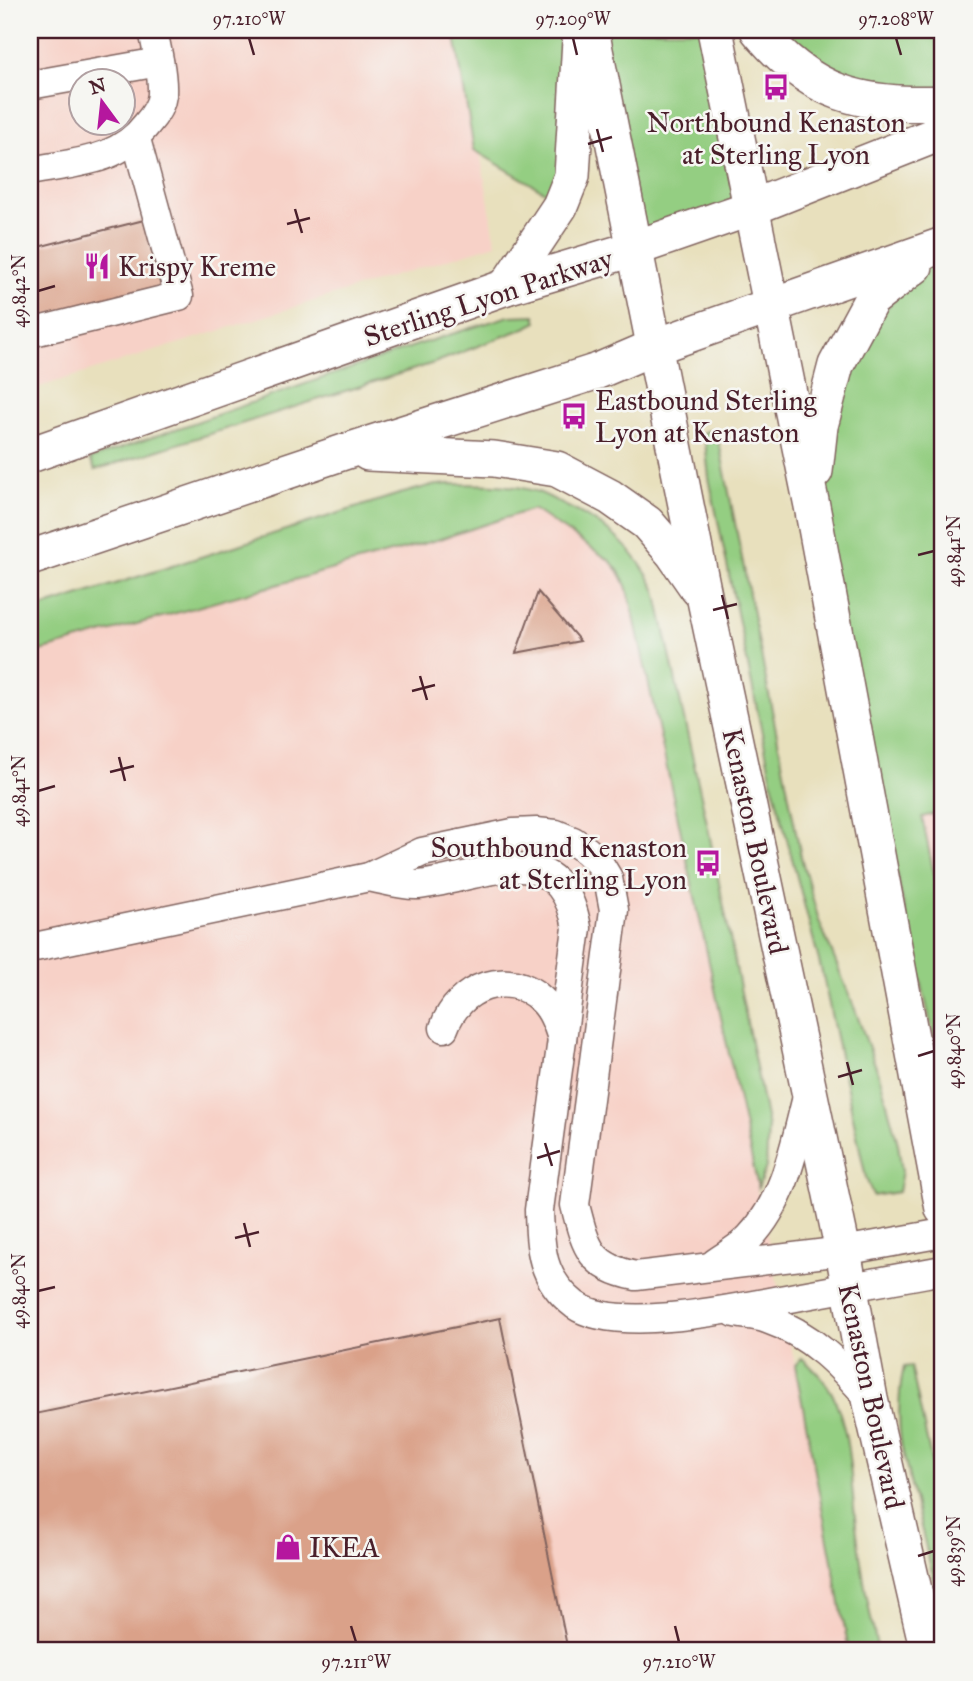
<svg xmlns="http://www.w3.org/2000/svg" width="973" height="1681" font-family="'IM FELL Great Primer',serif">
<rect width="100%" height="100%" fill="#f6f6f2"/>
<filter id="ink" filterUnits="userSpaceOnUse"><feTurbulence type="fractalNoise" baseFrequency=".0143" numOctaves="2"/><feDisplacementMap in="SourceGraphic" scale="14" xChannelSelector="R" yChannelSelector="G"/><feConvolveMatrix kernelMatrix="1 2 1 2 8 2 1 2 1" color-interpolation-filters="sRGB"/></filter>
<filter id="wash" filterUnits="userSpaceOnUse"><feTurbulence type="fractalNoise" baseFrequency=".00686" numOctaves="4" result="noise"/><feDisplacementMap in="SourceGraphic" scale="28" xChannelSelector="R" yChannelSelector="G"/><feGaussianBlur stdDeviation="1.57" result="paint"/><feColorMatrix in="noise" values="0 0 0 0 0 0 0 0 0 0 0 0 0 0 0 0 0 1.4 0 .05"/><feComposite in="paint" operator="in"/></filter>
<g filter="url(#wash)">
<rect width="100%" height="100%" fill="#e8e0bd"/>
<g fill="#f7d1c7" fill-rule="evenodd">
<path d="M30,30H459L496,244L30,390ZM80,80H122V122H80Z"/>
<path d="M533,509L609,560L619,570L627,587L795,1365L849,1651H30V654L440,539Z"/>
<path d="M943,812V917L922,816Z"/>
</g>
<g fill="#94ce82" stroke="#6f7656" stroke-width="2">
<path d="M454,30H581L572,208L474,150Z"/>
<path d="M591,30H715L751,208L633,249Z"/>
<path d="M777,30H943V100H861Z"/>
<path d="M943,245V812L922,817L943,917V1077L812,506L836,365Z"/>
<path d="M535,315L537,322L525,328L434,363L95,470L90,459L420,344L509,316Z"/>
<path d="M713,430L720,447L801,857L819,921L853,1004L881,1081L898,1144L902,1171L898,1192L873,1196L866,1178L823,976L773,786L709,478L704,432Z"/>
<path d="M449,484C478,485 507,483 535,491C545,494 555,500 564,505C608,525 635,548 656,591L708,828L768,1127L766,1167L758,1188L637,630C631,605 629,578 609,560L533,509L440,539L30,654V611L396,495L429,486Z"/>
<path d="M802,1358C816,1371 831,1386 837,1405C850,1438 851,1482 855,1517C860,1563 868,1607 878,1651H849L795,1365Z"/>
<path d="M911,1366L943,1515V1618L901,1444C898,1418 898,1393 904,1367Z"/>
</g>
<g id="blocks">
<g fill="#daa189">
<path d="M144,220L161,287L31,319L30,249Z"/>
<path d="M538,592L580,641L516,653Z"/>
<path d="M500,1318L568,1651H30V1415Z"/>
</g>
</g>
</g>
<g filter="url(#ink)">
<use href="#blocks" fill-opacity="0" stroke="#81635e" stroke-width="2"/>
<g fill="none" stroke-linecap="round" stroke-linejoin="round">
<g stroke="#81635e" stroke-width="31">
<g id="minor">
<path d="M30,85L159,62"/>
<path d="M30,171C75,162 117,163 147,124C154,116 161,105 162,95C163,73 157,51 153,30"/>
<path d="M30,333L179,296L136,139"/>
<path d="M369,877C384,880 403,886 418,885C481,878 560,832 577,928L539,1210C540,1249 541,1279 575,1305C619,1336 750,1305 801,1296C849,1287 896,1279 943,1270"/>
<path d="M30,948L369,877L422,852L513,833L536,832L556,834L573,841L587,851L599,863L608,878L614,910L575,1205C586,1248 590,1267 636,1276L843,1251L943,1233"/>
<path d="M444,1028C458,987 508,967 542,1000C553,1010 558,1025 562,1039"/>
<path d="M715,1263C726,1255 740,1248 750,1237C786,1199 795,1143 808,1093"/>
<path d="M735,1313C745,1315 757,1315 767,1319C811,1334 841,1366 870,1399"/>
</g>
</g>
<g stroke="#81635e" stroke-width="38">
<g id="major">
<path d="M591,30L705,600L843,1251L870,1399L928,1651"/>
<path d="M715,30L812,506L943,1209"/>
<path d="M758,30C810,94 863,107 943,103"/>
<path d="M506,287L560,206L572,176L580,40"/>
<path d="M368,453L494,459L557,469L610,497L647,523L673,553L698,589"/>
<path d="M30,455L506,287L633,249L751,208L943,132"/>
<path d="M815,471L820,426L836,365L871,300L915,266"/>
<path d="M30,558L344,452L598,371L654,347L943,245"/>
</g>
</g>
<use href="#minor" stroke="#fff" stroke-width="28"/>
<use href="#major" stroke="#fff" stroke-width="35"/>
</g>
</g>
<path fill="none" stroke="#4a1f2b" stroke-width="2.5" d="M249,38L254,55M573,38L577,55M896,38L901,55M597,129L603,152M588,144L612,137M295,209L302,233M287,224L310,218M38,291L55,286M918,555L934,551M722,595L728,619M713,610L737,604M420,676L427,700M412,691L435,685M119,757L125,781M110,772L134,766M38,791L55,786M918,1056L934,1051M847,1062L853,1085M838,1077L862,1070M545,1143L552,1166M537,1158L560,1151M244,1223L250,1247M235,1238L259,1232M38,1291L55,1287M918,1556L934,1551M351,1626L356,1642M675,1626L679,1642"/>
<defs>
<g id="bus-bare" transform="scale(2.1)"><path d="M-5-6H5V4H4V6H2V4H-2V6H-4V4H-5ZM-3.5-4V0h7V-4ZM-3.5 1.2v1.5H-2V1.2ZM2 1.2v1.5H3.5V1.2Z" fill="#b5179e" stroke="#f6f6f2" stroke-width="2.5" paint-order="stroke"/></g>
<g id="restaurant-bare" transform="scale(2.1)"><path d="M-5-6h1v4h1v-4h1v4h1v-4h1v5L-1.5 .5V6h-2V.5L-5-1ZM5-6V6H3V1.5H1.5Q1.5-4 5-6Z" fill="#b5179e" stroke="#f6f6f2" stroke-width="2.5" paint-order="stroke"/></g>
<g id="shop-bare" transform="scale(2.1)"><path d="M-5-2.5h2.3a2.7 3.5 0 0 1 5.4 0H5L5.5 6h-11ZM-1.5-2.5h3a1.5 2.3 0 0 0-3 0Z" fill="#b5179e" stroke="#f6f6f2" stroke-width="2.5" paint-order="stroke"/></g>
</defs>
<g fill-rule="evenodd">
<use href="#bus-bare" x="776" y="87"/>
<use href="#restaurant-bare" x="97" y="266"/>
<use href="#bus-bare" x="574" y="416"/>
<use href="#bus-bare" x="708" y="863"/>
<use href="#shop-bare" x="288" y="1547"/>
</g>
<g text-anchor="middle" stroke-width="5" stroke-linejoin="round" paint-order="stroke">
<g font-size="28" fill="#4a1f2b" stroke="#f6f6f2" text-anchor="start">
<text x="776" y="132" text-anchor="middle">Northbound Kenaston<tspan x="776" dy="32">at Sterling Lyon</tspan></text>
<text x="118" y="276">Krispy Kreme</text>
<text x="595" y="410">Eastbound Sterling<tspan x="595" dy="32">Lyon at Kenaston</tspan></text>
<text x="687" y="857" text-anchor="end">Southbound Kenaston<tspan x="687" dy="32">at Sterling Lyon</tspan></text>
<text x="309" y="1557">IKEA</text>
</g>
<g font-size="28" fill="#4a1f2b" stroke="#f6f6f2">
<text transform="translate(488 297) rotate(-18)" y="10">Sterling Lyon Parkway</text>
<text transform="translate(756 841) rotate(78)" y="10">Kenaston Boulevard</text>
<text transform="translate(872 1396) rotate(78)" y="10">Kenaston Boulevard</text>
</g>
</g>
<rect width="973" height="1681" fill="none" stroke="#f6f6f2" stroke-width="77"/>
<g transform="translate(102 102) rotate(345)"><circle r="33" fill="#f6f6f2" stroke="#b1a0a2" stroke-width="2"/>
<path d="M0-5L12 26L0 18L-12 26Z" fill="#b5179e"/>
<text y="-10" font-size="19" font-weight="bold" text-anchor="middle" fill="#4a1f2b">N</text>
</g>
<rect x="38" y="38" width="896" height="1604" fill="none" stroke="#4a1f2b" stroke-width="2.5"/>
<g font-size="18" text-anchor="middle" fill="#4a1f2b">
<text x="249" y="25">97.210°W</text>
<text x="573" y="25">97.209°W</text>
<text x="896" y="25">97.208°W</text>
<text transform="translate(19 291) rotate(-90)" y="6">49.842°N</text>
<text transform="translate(954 551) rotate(-90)" y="6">49.841°N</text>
<text transform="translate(19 791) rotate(-90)" y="6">49.841°N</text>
<text transform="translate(954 1051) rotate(-90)" y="6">49.840°N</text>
<text transform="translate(19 1291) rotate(-90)" y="6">49.840°N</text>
<text transform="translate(954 1551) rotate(-90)" y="6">49.839°N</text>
<text x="356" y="1668">97.211°W</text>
<text x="679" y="1668">97.210°W</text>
</g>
</svg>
